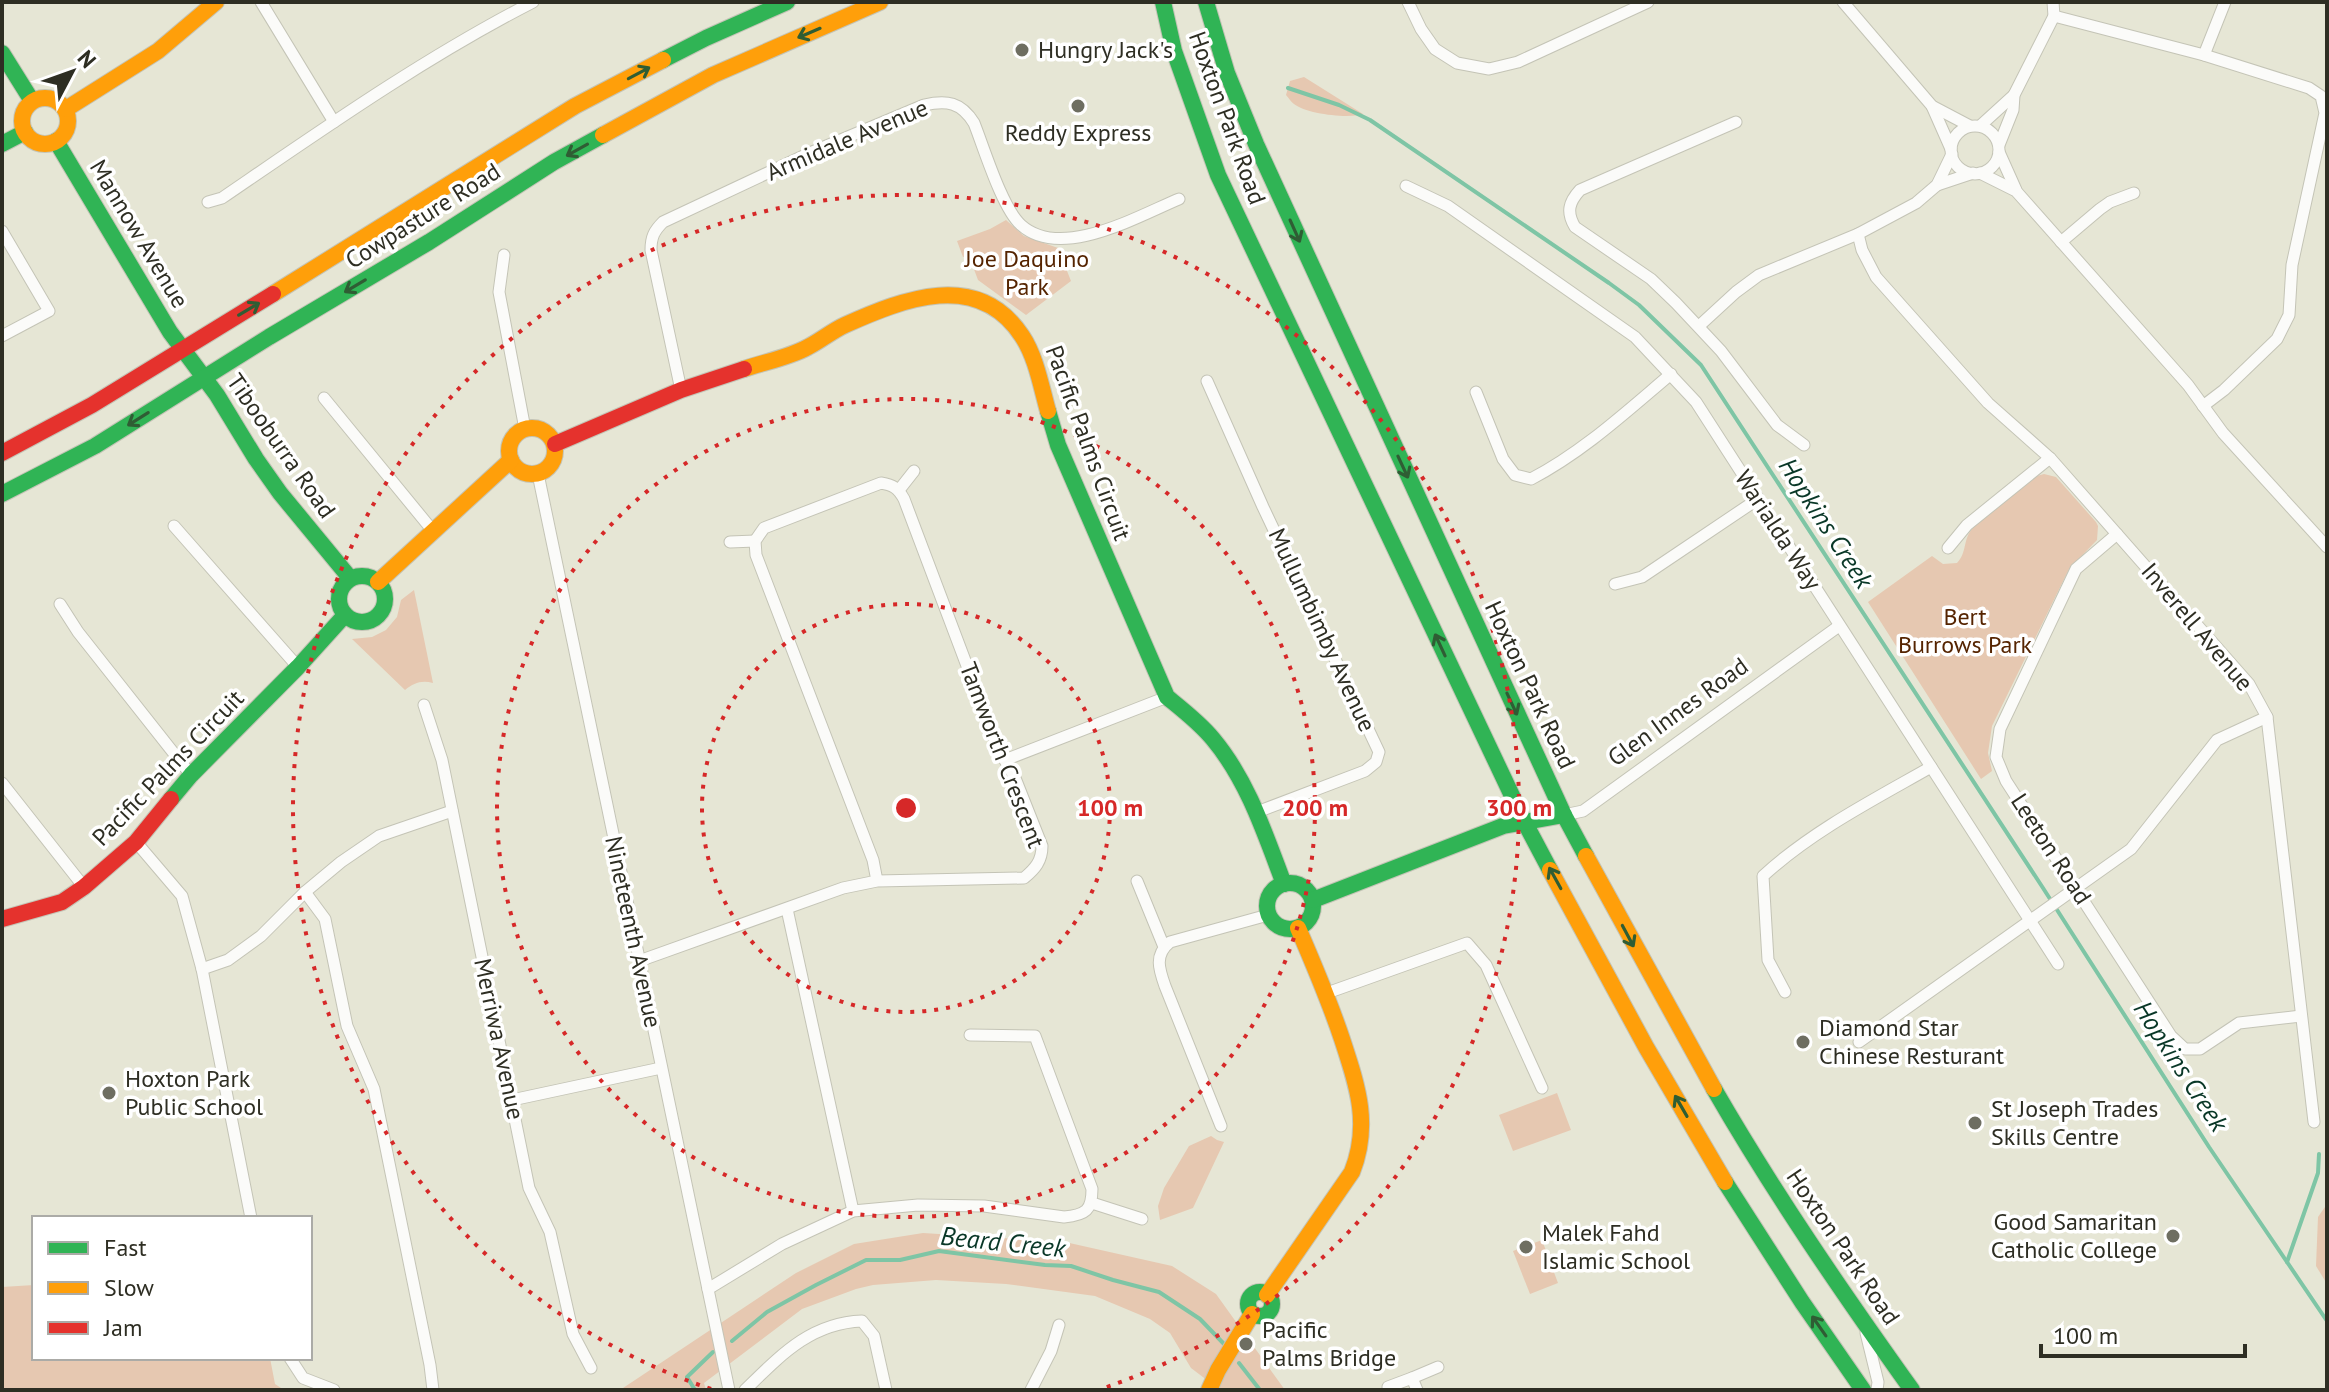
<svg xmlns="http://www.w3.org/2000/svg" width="2329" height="1392" font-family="'PT Sans',sans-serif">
<rect width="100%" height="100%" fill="#e6e6d5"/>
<g fill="#e6c8b1">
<path d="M1304,77L1363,114C1349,119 1306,114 1294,104C1291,102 1289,98 1286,95L1290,81Z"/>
<path d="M1006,220L1024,236L1058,248L1071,281L1026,315L978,280L969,256L963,257L957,241L990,229Z"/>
<path d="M2044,474L2056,477L2096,522L2098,526L2097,540L2069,569L1992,726L1988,753L1992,771L1981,779L1868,602L1932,556L1943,564L1957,563C1967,553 1963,539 1972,529C1986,512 2019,490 2037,476Z"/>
<path d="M414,590L433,683C421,680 414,683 405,690L352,639L372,637L386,630L397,617L401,600Z"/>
<path d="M1557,1093L1571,1130L1513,1151L1499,1115Z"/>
<path d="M1211,1136L1217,1140L1224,1142L1193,1208L1160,1220L1158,1206L1164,1188L1189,1146Z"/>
<path d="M2327,1204V1284L2316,1266L2318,1217Z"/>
<path d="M923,1233L1065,1242L1172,1266L1216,1294L1285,1390H1220L1191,1368L1170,1333L1150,1319L1095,1296L1006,1284L936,1280L873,1285L856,1289L802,1309L704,1383L706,1390H620L796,1273L854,1244Z"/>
<path d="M1542,1240L1558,1283L1530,1294L1513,1251Z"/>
<path d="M34,1285V1358H270L275,1384L284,1390H2V1287Z"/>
</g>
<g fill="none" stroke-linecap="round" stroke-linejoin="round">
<g stroke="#7ec5a5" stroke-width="4">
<path d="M1288,88L1339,105L1370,120L1609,283L1639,305L1701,365L2043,888L2209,1147L2327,1321"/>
<path d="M2287,1262L2318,1173L2319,1154"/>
<path d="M732,1341L767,1312L816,1285L866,1260H900L939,1251L1045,1265L1071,1266L1113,1280L1159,1292L1200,1319L1224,1344"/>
<path d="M1239,1363L1260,1390"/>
<path d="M695,1390L687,1377L713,1352"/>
</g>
<g stroke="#c4c4b6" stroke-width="13">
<g id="street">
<path d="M261,2L334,122"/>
<path d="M1408,2L1421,29L1435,49L1457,63L1489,69L1518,62L1648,2"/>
<path d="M1843,2L1932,106L1970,126"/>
<path d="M2054,16L2204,55L2309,88L2321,96L2325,113L2292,265L2289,315L2277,339L2224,390L2203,406"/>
<path d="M2204,55L2225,2"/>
<path d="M1932,106L1951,149"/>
<path d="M1736,122L1580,190C1569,202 1566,212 1575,227L1651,279L1676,303L1721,351L1777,425L1804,445"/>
<path d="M1980,126L2014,95"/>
<circle cx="1975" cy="150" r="24"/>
<path d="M1999,145L2013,110L2014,95L2054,16L2053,2"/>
<path d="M1999,152L2016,190"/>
<path d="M1980,173L2016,191L2188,385L2223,433L2327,547"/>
<path d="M1937,185L1973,173"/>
<path d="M1406,186L1448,206L1635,337L1696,402L2058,964"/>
<path d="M208,202L222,198C323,129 424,58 533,2"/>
<path d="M2,231L49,311L2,336"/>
<path d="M1858,234L1862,250L1876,277L1988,403L2050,458L2249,684L2267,717L2314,1122"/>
<path d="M2061,242L2100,209L2110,202L2134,193"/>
<path d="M504,255L499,292L525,429"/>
<path d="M1699,326L1736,292L1759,275L1858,234L1916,203L1937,185L1952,154"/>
<path d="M1207,381L1263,507L1379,752L1376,762L1365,771L1257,812"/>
<path d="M681,390L651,250C651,237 654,231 663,222L812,152L924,105C947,100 961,102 974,123C984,148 1002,208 1021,225C1061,261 1138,216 1179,199"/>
<path d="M1476,392L1503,459L1515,475L1531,479C1583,452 1627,411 1671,374"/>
<path d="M324,398L433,531"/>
<path d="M538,474L729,1390"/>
<path d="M899,490L914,471"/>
<path d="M174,526L298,667"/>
<path d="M2117,534L2076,569L2000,729L1996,757L2006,781L2171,1036L2185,1049H2200L2239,1023L2301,1016"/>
<path d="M730,542L755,541"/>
<path d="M1948,548L1967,525L2050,458"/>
<path d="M1615,584L1642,577L1758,499"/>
<path d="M60,604L78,632L191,775"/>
<path d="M424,705L442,760L529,1188L550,1232L573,1334L591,1368"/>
<path d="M1005,760L1167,697"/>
<path d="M2,783L84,887"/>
<path d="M1564,815L1583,811L1839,626"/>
<path d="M136,842L182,896L202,969L251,1218"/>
<path d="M1137,881L1164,947"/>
<path d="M305,892L325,919L347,1026L374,1089L430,1365L433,1390"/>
<path d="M787,909L853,1211"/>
<path d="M639,961L843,888L877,881L1024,878C1035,869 1042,861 1042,846L1015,778L998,748L904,499C898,488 893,485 881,483L764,528L755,541L756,555L873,860L877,881"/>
<path d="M202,969L228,960L261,936L305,892L341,862L379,836L452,811"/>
<path d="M1785,992L1768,960L1763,876C1812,831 1873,800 1931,767"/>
<path d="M1327,993L1467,943L1486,965L1542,1088"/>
<path d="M1859,1042L2131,849L2217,740L2267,717"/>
<path d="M512,1100L661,1068"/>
<path d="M1221,1126L1165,986C1159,969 1154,955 1170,942L1268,915"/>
<path d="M1092,1203L1142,1219"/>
<path d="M708,1289L782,1244L853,1211L918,1205L984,1206L1064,1217C1086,1215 1092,1210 1092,1189L1035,1036L970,1035"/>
<path d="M1866,1333L1878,1382L1877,1390"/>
<path d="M290,1358L303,1378L334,1390"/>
<path d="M1412,1378L1438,1367"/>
<path d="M1388,1387L1412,1378L1417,1390"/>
<path d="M745,1390C780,1356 810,1323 862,1321L874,1336L886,1390"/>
<path d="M1031,1390L1051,1351L1059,1325"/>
</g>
</g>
<g stroke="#c4c4b6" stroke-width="18">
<g id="fast">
<path d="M1163,2L1174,51L1218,175L1524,821L1550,870"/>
<path d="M1206,2L1227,73L1256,144L1564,815L1586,856"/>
<path d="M2,53L32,101"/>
<path d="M663,60L706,38L787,2"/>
<path d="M56,141L170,332L217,395L256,459L280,493L350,578"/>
<path d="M2,144L25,132"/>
<path d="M1048,411L1058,445L1167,697C1183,710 1200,723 1213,739C1248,781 1265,834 1284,884"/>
<path d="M2,494L95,446L269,337L429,242L554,162L603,135"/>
<circle cx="362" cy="599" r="23"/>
<path d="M171,799L191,775L298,667L345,615"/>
<circle cx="1290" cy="906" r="23"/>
<path d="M1313,900L1503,826L1564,815"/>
<path d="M1714,1089C1774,1193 1842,1292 1912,1390"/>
<path d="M1725,1182L1802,1302L1863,1390"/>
<circle cx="1260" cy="1304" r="12"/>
</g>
</g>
<g stroke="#c4c4b6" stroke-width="18">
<g id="slow">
<circle cx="45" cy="121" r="23"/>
<path d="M66,109L158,51L216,2"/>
<path d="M603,135L713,75L880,2"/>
<path d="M273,294L575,106L663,60"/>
<path d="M744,369C764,362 788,358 808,347C820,341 832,331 845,325C903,299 978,269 1022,336C1036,357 1041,386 1048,411"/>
<circle cx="532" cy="451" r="23"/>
<path d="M378,582L511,460"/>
<path d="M1586,856L1714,1089"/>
<path d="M1550,870L1646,1047L1725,1182"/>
<path d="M1267,1295L1352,1172C1371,1124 1357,1085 1342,1039C1329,1000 1314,965 1298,928"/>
<path d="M1209,1390L1218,1370L1252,1314"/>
</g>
</g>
<g stroke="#c4c4b6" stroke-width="18">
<g id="jam">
<path d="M555,444L681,390L744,369"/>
<path d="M2,453L92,405L273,294"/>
<path d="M2,919L62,902L84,887L136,842L171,799"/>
</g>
</g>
<use href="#street" stroke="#fbfbf9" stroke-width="11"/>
<use href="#fast" stroke="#30b455" stroke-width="16"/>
<use href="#slow" stroke="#ff9f0a" stroke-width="16"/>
<use href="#jam" stroke="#e5322d" stroke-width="16"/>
</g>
<defs><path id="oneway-shaft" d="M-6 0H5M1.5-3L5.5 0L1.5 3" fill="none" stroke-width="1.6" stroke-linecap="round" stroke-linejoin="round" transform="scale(2)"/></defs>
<g stroke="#2f5d34">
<use href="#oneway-shaft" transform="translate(809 33) rotate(157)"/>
<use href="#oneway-shaft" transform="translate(639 73) rotate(-28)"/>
<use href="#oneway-shaft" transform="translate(577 150) rotate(151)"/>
<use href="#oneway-shaft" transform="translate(1295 231) rotate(66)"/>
<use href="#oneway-shaft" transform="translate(355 286) rotate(149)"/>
<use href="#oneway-shaft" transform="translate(249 309) rotate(-31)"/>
<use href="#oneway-shaft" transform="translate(138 419) rotate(148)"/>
<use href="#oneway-shaft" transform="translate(1403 467) rotate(65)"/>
<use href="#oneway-shaft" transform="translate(1440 645) rotate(-115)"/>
<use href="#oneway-shaft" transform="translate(1512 704) rotate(65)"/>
<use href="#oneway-shaft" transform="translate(1555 878) rotate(-119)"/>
<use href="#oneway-shaft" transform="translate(1628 936) rotate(62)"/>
<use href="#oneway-shaft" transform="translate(1681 1106) rotate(-120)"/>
<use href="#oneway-shaft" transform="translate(1819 1326) rotate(-125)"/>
</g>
<g fill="none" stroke="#d62828" stroke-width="4" stroke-dasharray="4 8">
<circle cx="906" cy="808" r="204"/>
<circle cx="906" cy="808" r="409"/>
<path d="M711 1389A613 613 0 1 1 1101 1389"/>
</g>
<g fill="#6e6e61" stroke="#fff" stroke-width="3">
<circle cx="1022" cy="50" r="8"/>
<circle cx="1078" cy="106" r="8"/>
<circle cx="1803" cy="1042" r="8"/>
<circle cx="109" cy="1093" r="8"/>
<circle cx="1975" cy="1123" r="8"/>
<circle cx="2173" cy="1236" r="8"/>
<circle cx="1526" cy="1247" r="8"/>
<circle cx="1246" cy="1344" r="8"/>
</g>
<g text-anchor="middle" stroke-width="7" stroke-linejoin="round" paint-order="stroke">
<g font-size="24" fill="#2e2e23" stroke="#fff" text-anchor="start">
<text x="1038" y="58">Hungry Jack's</text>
<text x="1078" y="141" text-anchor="middle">Reddy Express</text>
<text x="1819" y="1036">Diamond Star<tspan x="1819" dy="28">Chinese Resturant</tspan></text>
<text x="125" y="1087">Hoxton Park<tspan x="125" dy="28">Public School</tspan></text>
<text x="1991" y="1117">St Joseph Trades<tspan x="1991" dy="28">Skills Centre</tspan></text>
<text x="2157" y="1230" text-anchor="end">Good Samaritan<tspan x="2157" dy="28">Catholic College</tspan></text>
<text x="1542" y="1241">Malek Fahd<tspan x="1542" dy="28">Islamic School</tspan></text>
<text x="1262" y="1338">Pacific<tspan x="1262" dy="28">Palms Bridge</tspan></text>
</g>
<g font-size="24" fill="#2e2e23" stroke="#fff">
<text transform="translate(1227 118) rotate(70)" y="8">Hoxton Park Road</text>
<text transform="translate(847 140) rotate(-23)" y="8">Armidale Avenue</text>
<text transform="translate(423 216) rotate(-32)" y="8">Cowpasture Road</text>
<text transform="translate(139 234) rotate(59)" y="8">Mannow Avenue</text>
<text transform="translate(1088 443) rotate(70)" y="8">Pacific Palms Circuit</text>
<text transform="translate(281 446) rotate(55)" y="8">Tibooburra Road</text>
<text transform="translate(1778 530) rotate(57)" y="8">Warialda Way</text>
<text transform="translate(2197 627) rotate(50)" y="8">Inverell Avenue</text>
<text transform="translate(1322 630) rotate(65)" y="8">Mullumbimby Avenue</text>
<text transform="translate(1530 685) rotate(65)" y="8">Hoxton Park Road</text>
<text transform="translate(1678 712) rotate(-36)" y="8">Glen Innes Road</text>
<text transform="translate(1002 755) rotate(69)" y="8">Tamworth Crescent</text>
<text transform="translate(168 768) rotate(-46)" y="8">Pacific Palms Circuit</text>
<text transform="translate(2051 849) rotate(57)" y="8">Leeton Road</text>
<text transform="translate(633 932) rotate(78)" y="8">Nineteenth Avenue</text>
<text transform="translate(499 1039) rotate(78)" y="8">Merriwa Avenue</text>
<text transform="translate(1843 1247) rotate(56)" y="8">Hoxton Park Road</text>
</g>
<g font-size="24" fill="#552401" stroke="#fff">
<text x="1027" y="267">Joe Daquino<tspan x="1027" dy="28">Park</tspan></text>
<text x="1965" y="625">Bert<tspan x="1965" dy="28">Burrows Park</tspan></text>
</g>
<g font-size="26" font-style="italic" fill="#093727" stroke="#fff">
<text transform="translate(1826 523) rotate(57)" y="9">Hopkins Creek</text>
<text transform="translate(2181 1066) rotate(57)" y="9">Hopkins Creek</text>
<text transform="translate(1003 1242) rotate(6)" y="9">Beard Creek</text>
</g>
</g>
<circle cx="906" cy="808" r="12" fill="#d62828" stroke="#fff" stroke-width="4"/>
<g font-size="24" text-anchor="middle" font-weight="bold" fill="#d62828" stroke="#fff" stroke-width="7" stroke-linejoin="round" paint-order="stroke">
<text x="1110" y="816">100 m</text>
<text x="1315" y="816">200 m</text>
<text x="1519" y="816">300 m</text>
</g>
<rect width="2329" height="1392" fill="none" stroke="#2e2e23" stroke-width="8"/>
<rect x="32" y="1216" width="280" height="144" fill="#ffffff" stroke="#ababa7" stroke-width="2"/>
<rect x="48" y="1242" width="40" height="12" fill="#30b455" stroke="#ababa7" stroke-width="2"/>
<text x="104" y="1256" font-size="24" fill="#2e2e23">Fast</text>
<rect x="48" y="1282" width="40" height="12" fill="#ff9f0a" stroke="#ababa7" stroke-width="2"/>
<text x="104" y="1296" font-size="24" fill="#2e2e23">Slow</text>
<rect x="48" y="1322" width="40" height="12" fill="#e5322d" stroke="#ababa7" stroke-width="2"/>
<text x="104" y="1336" font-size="24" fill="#2e2e23">Jam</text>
<g transform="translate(72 72) rotate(49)" stroke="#ffffff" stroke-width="6" paint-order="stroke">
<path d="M0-6L14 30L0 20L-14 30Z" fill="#2e2e23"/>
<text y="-12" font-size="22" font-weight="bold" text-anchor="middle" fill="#2e2e23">N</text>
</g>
<path d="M2041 1344v12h204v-12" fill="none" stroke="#2e2e23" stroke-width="4"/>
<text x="2053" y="1344" font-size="24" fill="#2e2e23" stroke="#ffffff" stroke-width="6" paint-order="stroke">100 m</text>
</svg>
